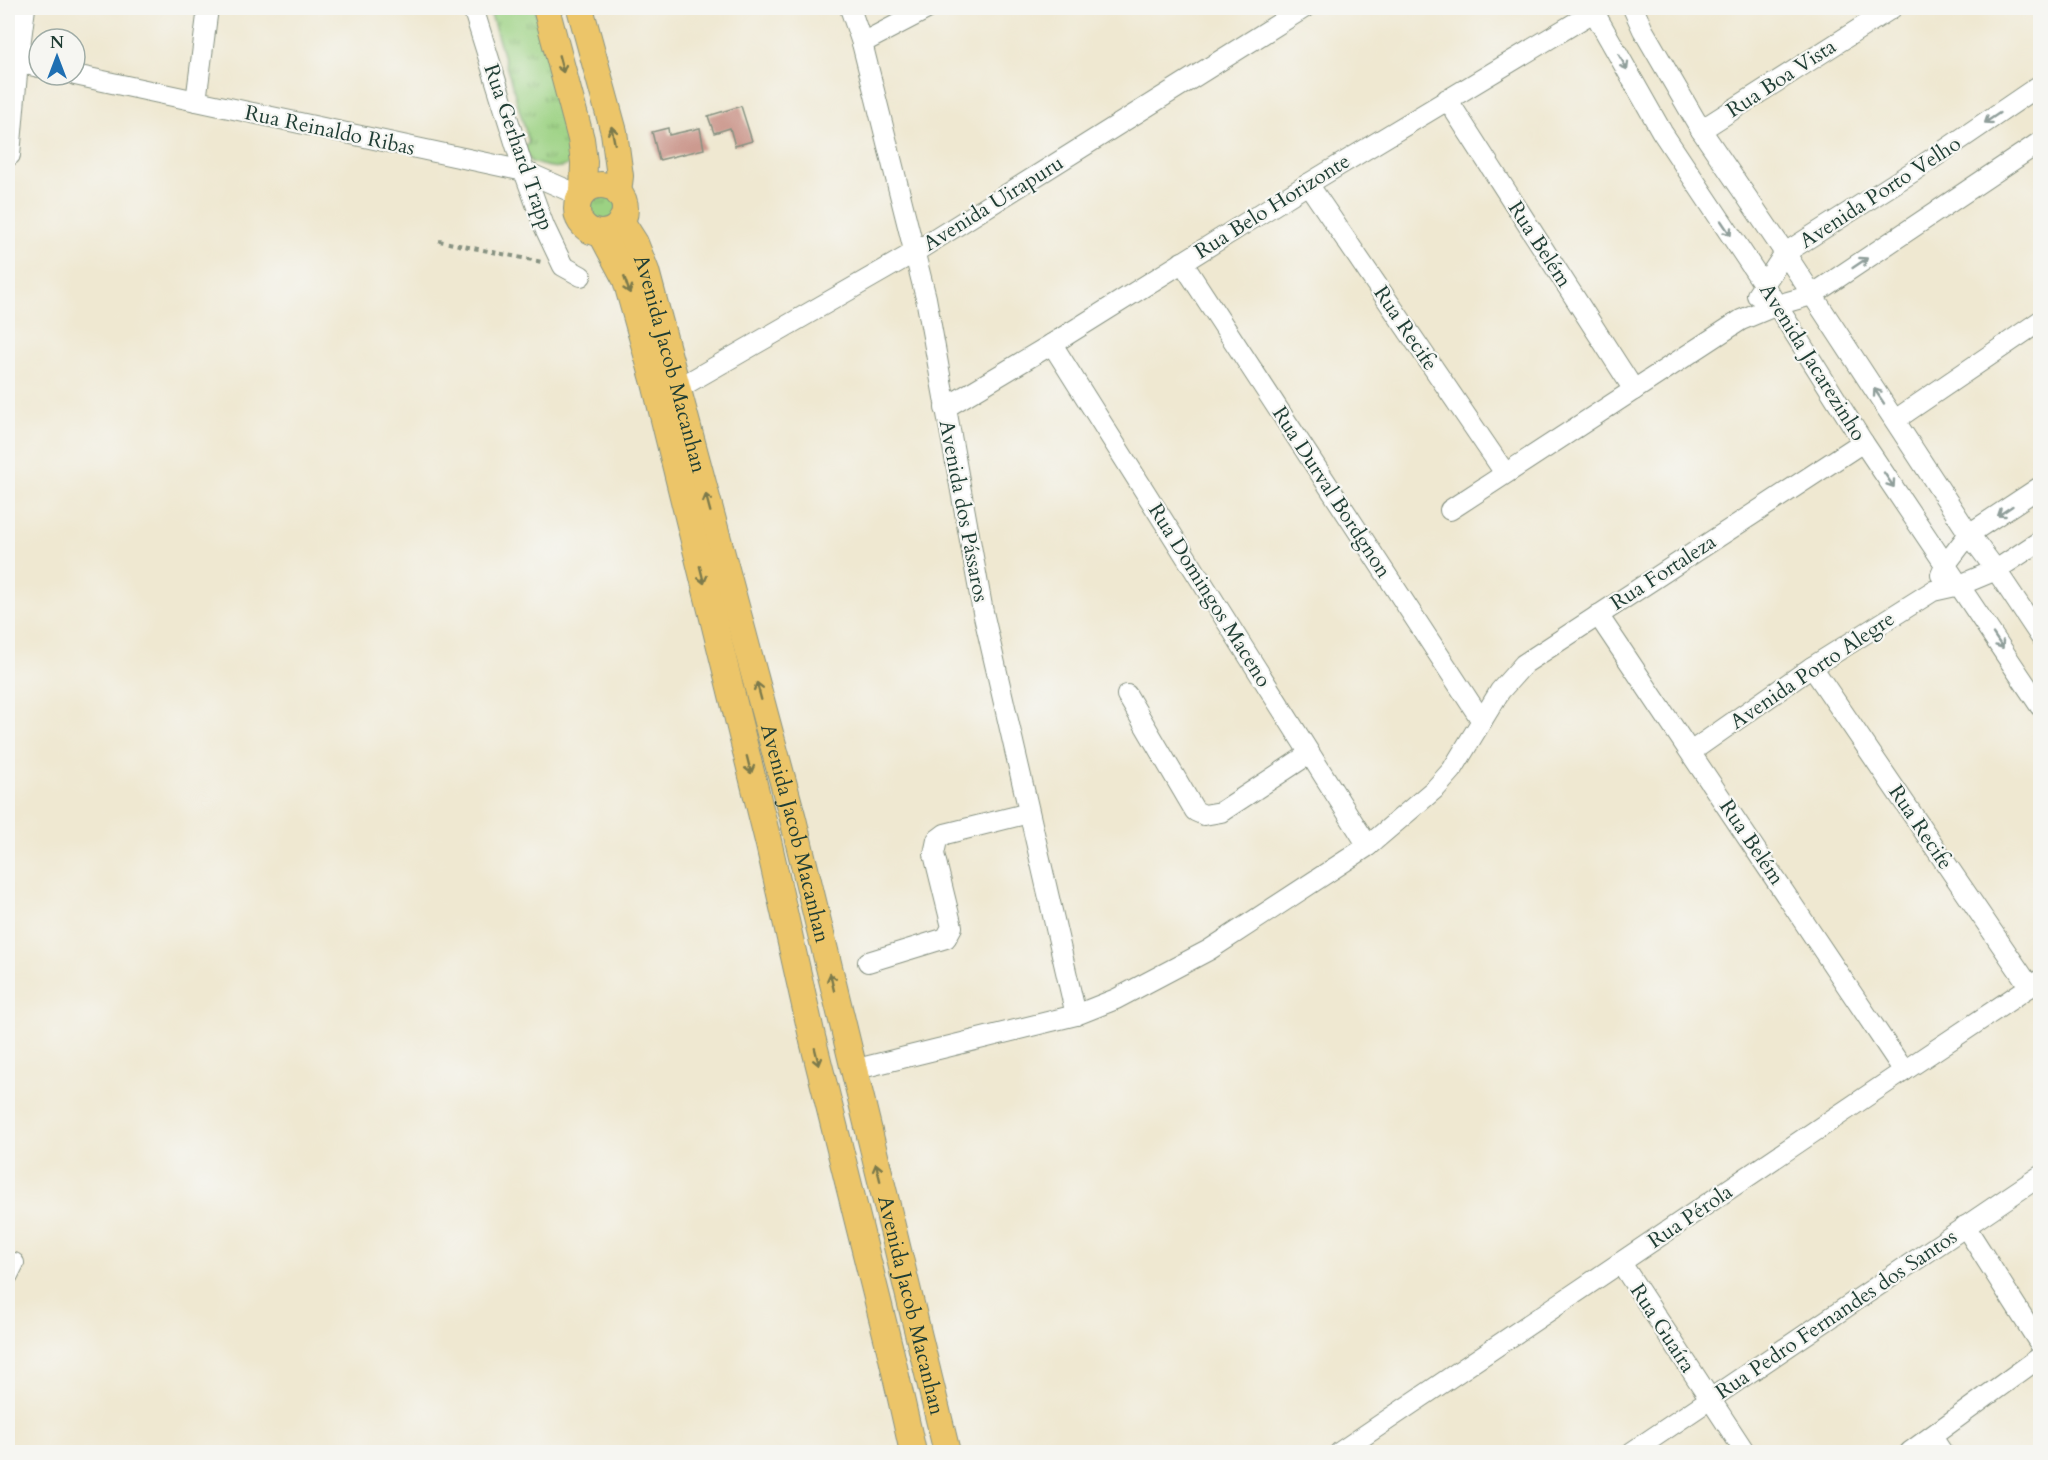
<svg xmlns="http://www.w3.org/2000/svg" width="2048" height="1460" font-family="Cardo,serif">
<defs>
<pattern id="grass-tufts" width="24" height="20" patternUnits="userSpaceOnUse" patternTransform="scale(1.5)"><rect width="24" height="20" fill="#9cd283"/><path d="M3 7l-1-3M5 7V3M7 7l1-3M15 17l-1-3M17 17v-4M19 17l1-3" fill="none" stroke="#7fac6c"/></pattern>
</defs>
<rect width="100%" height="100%" fill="#f6f6f2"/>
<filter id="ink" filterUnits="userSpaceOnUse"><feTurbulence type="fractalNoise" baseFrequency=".0167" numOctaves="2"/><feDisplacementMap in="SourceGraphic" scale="12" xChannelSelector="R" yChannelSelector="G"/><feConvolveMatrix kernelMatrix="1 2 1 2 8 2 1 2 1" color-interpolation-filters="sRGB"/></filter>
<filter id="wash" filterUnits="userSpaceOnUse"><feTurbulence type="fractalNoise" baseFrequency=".008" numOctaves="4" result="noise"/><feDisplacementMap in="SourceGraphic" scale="24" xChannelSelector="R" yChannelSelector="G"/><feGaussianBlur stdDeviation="1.35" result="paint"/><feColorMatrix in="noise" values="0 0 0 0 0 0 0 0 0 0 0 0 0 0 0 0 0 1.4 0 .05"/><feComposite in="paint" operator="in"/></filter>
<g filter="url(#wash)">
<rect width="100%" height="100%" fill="#efe8d1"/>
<g fill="url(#grass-tufts)" stroke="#5e885c" stroke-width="1.5">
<path d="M489,8H535L570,132L572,162C560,172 545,166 531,162L524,149L529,142Z"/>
<circle cx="601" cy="209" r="19"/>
</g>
<g id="blocks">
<g fill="#cc9a8f">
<path d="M741,106L752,141L735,146L730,128L714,133L708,116Z"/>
<path d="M668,128L669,135L700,128L704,149L659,160L652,132Z"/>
</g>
</g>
</g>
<g filter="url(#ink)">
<use href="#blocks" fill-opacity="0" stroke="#879282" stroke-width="1.5"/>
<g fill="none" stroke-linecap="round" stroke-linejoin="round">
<g stroke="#879282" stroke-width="22">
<g id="minor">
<path d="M473,8L524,171L544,226L563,266L581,276"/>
<path d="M850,8L862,43L926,298L983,612L1076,1015"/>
<path d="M1594,8V12L1662,132L1764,285L1863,442L2040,706"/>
<path d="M1633,8L1643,30L1701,130L1785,253L1969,534L1996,570L2040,636"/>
<path d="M862,43L929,8"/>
<path d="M8,60L39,67"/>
<path d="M75,75L524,171L581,196"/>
<path d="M1447,99L1634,390"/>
<path d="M196,101L208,8"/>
<path d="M1701,130L1892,8"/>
<path d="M10,155L18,62L25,8"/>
<path d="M1308,184L1505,473"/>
<path d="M1182,262L1482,721"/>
<path d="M1757,295L1785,253L1914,171L2040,85"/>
<path d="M1052,344L1368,846"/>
<path d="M677,389L915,252L1304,8"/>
<path d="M945,408L1052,344L1308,184L1600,8"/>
<path d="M1895,420L2040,321"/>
<path d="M1450,510L1741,320L1777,305L1812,295L2040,142"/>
<path d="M1941,575L1946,564L1969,534L2040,487"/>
<path d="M1598,615L1904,1071"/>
<path d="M1812,667L2030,987"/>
<path d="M1127,695L1195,811L1204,815L1221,812L1309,754"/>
<path d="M1692,751L1812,667L1933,591L1960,585L1996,570L2040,541"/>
<path d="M868,962L946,938L952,927L934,854L937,840L945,834L1029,813"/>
<path d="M853,1070L1076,1015L1116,999L1209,950L1368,846L1436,788L1452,770L1500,691L1524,664L1863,442"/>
<path d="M1965,1226L2040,1344"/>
<path d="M1621,1263L1745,1452"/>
<path d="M8,1275L14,1263"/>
<path d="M1932,1437L1942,1452"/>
<path d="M1340,1452L1904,1071L2040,980"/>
<path d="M1632,1452L2040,1176"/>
<path d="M1910,1452L2040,1357"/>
</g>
</g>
<g stroke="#879282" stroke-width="28">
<g id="major">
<path d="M546,8L581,139L584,162L583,193"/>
<path d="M580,8L614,132L620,176L618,193"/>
<circle cx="601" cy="209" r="24"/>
<path id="s1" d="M621,221L635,243L646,271L793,819L947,1452"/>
<path d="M601,233L626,280L655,383L769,845L813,1041L891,1354L913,1452"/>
</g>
</g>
<path stroke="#879282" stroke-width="4" stroke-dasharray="4.5 4.5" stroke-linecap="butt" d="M439,241L542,262"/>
<use href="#minor" stroke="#fff" stroke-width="20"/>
<use href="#major" stroke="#ecc569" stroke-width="26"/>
</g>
<defs><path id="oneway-shaft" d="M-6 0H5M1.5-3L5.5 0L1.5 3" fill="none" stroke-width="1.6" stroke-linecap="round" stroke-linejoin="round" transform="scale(1.5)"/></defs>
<g stroke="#8f9e9a">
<use href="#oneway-shaft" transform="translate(1623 62) rotate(60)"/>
<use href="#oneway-shaft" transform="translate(1992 118) rotate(146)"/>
<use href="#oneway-shaft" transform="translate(1726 228) rotate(56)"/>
<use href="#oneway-shaft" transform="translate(1860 263) rotate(-34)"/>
<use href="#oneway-shaft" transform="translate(1879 396) rotate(-124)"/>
<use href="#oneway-shaft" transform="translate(1889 480) rotate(56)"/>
<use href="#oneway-shaft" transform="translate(2005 511) rotate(146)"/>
<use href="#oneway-shaft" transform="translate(1998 641) rotate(56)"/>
</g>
<g stroke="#7b7a4c">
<use href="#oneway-shaft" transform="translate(561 64) rotate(75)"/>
<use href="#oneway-shaft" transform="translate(613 135) rotate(-101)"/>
<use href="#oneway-shaft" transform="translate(627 285) rotate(71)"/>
<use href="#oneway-shaft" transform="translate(708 503) rotate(-105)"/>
<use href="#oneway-shaft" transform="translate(702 575) rotate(76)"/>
<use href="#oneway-shaft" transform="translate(759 691) rotate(-105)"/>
<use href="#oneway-shaft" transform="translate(749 765) rotate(76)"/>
<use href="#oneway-shaft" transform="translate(832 982) rotate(-103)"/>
<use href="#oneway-shaft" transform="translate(817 1057) rotate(76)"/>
<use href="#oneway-shaft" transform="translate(878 1172) rotate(-104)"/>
</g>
</g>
<g text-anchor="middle" stroke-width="4.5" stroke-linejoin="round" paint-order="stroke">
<g font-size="21" fill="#1f3d34" stroke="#f6f6f2">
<text transform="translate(1781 78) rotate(-33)" y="7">Rua Boa Vista</text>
<text transform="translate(330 130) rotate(12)" y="7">Rua Reinaldo Ribas</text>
<text transform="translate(519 147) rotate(71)" y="7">Rua Gerhard Trapp</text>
<text transform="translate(1880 192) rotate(-33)" y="7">Avenida Porto Velho</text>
<text transform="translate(993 203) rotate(-32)" y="7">Avenida Uirapuru</text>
<text transform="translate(1272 206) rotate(-32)" y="7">Rua Belo Horizonte</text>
<text transform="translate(1540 244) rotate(57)" y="7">Rua Belém</text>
<text transform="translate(1406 328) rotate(56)" y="7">Rua Recife</text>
<text transform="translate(1813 362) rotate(58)" y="7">Avenida Jacarezinho</text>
<text dy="7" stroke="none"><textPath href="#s1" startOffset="152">Avenida Jacob Macanhan</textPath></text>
<text transform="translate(1332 492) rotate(57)" y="7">Rua Durval Bordgnon</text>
<text transform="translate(964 511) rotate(79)" y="7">Avenida dos Pássaros</text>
<text transform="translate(1663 572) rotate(-33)" y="7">Rua Fortaleza</text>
<text transform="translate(1210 595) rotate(58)" y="7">Rua Domingos Maceno</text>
<text transform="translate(1812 670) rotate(-34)" y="7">Avenida Porto Alegre</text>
<text transform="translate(1921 827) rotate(56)" y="7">Rua Recife</text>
<text dy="7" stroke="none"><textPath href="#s1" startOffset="638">Avenida Jacob Macanhan</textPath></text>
<text transform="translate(1752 842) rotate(56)" y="7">Rua Belém</text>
<text transform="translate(1690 1216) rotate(-34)" y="7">Rua Pérola</text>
<text dy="7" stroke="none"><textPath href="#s1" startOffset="1124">Avenida Jacob Macanhan</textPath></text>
<text transform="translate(1836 1314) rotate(-34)" y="7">Rua Pedro Fernandes dos Santos</text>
<text transform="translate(1663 1328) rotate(57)" y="7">Rua Guaíra</text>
</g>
</g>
<rect width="2048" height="1460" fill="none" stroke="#f6f6f2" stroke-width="30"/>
<g transform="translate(57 57)"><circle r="28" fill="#f6f6f2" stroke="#a0aca6" stroke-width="1.5"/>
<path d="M0-4.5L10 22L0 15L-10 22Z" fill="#1f6fb2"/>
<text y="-9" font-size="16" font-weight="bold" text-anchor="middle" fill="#1f3d34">N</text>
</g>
</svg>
